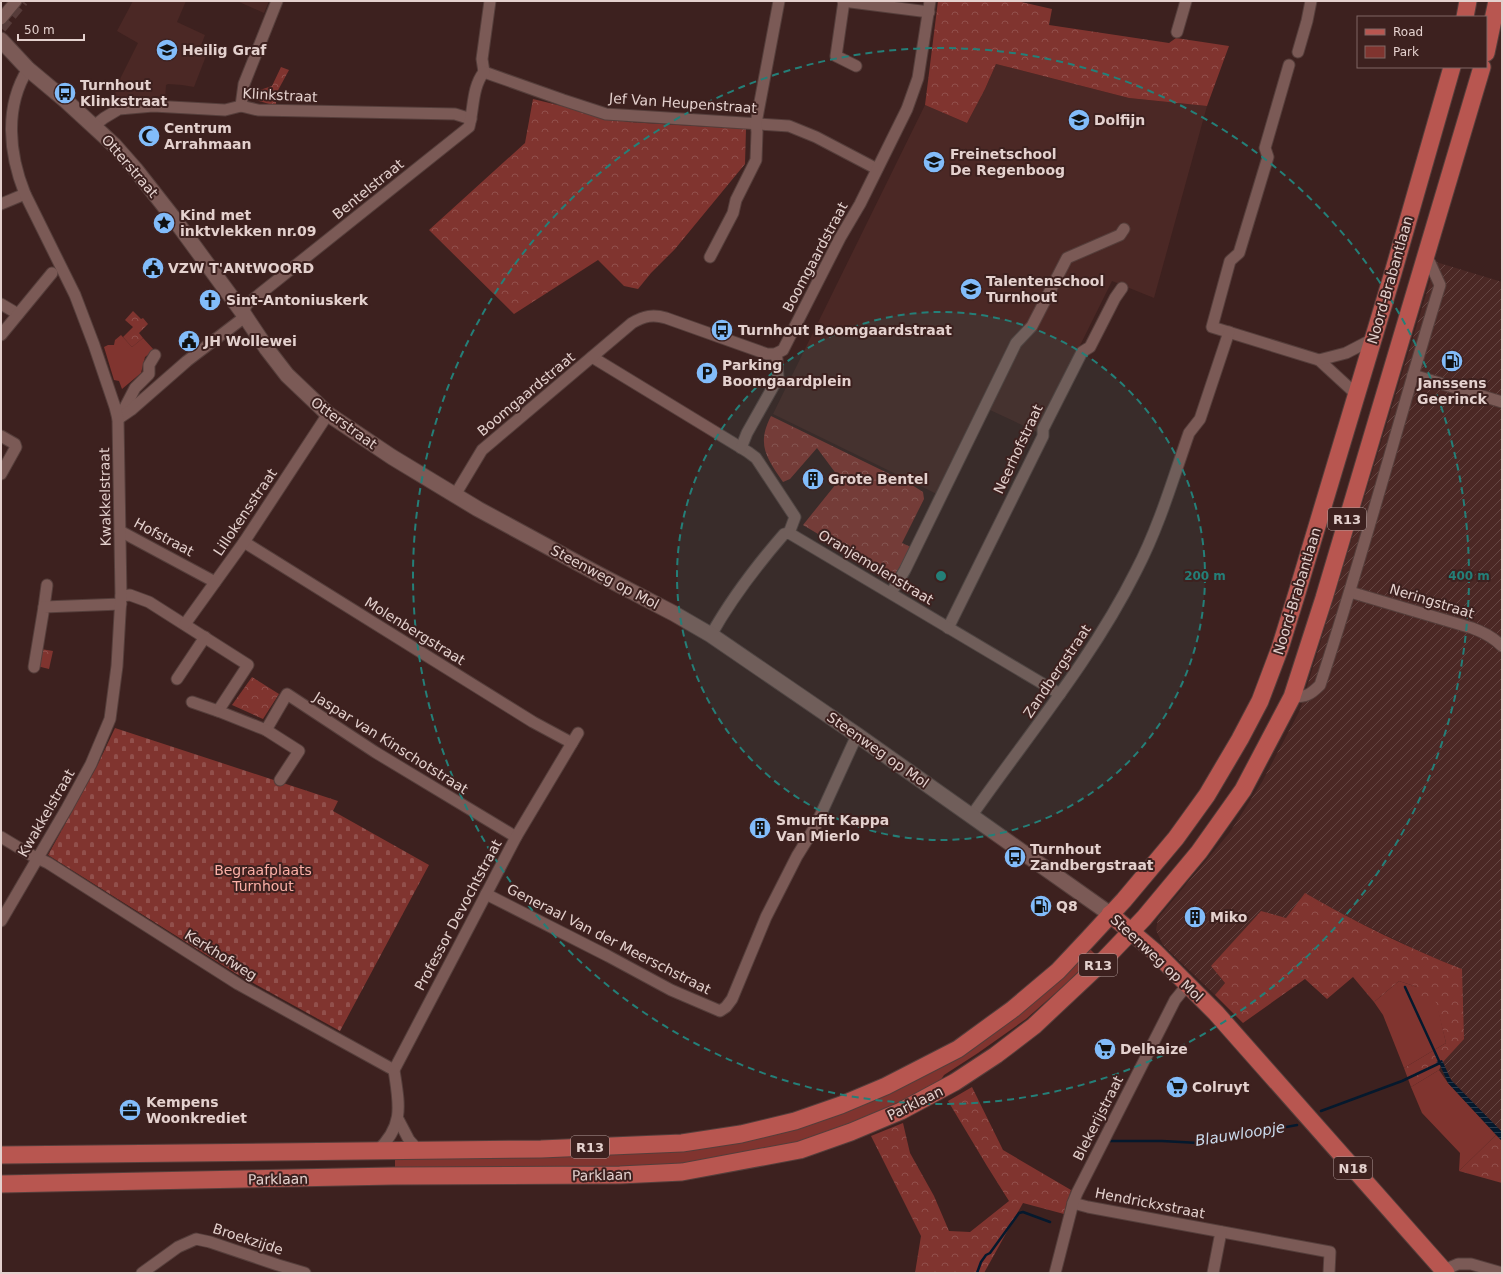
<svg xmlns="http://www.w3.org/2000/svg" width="1503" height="1274" font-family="'DejaVu Sans',sans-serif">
<defs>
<pattern id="industrial-furrows" width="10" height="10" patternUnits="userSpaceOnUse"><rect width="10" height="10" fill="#4b2825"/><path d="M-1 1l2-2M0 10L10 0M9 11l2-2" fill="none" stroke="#654643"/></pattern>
<pattern id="forest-crowns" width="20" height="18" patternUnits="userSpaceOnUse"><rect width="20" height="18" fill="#80342f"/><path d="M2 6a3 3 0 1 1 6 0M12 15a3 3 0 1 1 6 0" fill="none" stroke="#92504c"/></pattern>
<pattern id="cemetery-stones" width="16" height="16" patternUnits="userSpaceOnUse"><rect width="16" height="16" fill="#80342f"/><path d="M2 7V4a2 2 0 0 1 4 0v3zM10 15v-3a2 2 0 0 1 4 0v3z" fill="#92504c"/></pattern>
<pattern id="water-rules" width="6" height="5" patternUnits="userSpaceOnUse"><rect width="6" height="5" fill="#05192d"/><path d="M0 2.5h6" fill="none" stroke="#29394a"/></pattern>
</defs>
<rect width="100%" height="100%" fill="#3d211f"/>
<g fill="#4b2825">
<path d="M133,1H186L177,22L205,35L198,53L206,56L194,87L182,85L168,84L166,85L165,100L114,102L116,87L138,43L117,31Z"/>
<path d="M237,1H269L264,13Z"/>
<path d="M996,64L1129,98L1207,106L1154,298L1112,281L1037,432L990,410L945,498L773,414L925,105L967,123L985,89Z"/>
</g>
<path fill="url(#industrial-furrows)" d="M1436,262L1502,282V1132L1451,1080L1442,1062L1462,969L1434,958L1337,912L1305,894L1286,918L1211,966L1225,983L1215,995L1163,945L1156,930L1158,918L1230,832L1262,782L1300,710Z"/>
<g fill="#80342f">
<path d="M121,335L132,347L143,338L154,350L145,357L141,373L122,389L119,381L114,380L104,347L108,345H114L115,340Z"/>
<path d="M1089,948L1095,954L1068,982L1026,1019L978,1053L944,1075L939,1083L896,1105L821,1136L770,1150L686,1166L395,1172V1156L726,1144L948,1061Z"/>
<path d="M1399,981L1417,987L1435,995L1446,1043L1404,1068L1383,1015L1374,1002Z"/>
<path d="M1439,1070L1448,1083L1496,1135L1459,1171L1460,1153L1422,1113L1411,1087Z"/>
</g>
<g fill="url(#forest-crowns)">
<path d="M938,1H1017L1052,9L1049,25L1169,43L1176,38L1229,46L1207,106L1129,98L996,64L985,89L967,123L925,105Z"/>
<path d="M281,67L289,70L276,94V106L252,99L253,87L260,90L272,86Z"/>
<path d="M533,99L628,122L746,129L745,164L675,249L651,273L638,289L624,286L598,260L514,314L429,230L525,143Z"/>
<path d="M133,311L141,319L143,318L148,324L139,333L143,338L132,347L123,337L133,327L125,320Z"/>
<path d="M771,416L912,485L923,492L924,499L902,543L913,548L895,580L803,525L840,479L817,448L790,479L783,482C767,458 756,445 771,416Z"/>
<path d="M41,649L53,651L49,669L37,666Z"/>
<path d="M252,677L279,694L263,719L232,705Z"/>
<path d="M1305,893C1355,922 1408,948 1462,969L1464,1039L1443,1062L1439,1070L1411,1087L1404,1068L1446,1043L1434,995L1420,1002L1417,987L1399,981L1374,1002L1353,977L1327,999L1305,979L1243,1023L1215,995L1225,983L1211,966L1261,911L1286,918Z"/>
<path d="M972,1087L1003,1150L1071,1190L1064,1214L1023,1203L984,1273H915L921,1236L871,1136L903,1123L910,1153L934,1196L949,1231L970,1232L1009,1201L987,1166L948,1101Z"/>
<path d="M1496,1135L1502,1141V1183L1459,1171Z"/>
</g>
<path fill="url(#cemetery-stones)" d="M115,728L338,801L333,811L429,865L340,1031L235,973L48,855L97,766Z"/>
<path fill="url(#water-rules)" d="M1442,1060L1451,1080L1502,1132V1141L1448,1083L1440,1065L1436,1062Z"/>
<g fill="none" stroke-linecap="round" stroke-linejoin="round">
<g stroke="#05192d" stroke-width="2.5">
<path d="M1405,987L1440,1063"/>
<path d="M1321,1111L1402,1081L1440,1063"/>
<path d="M1110,1141H1162L1199,1143L1297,1125"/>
<path d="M977,1273L981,1262L986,1255L990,1253L1019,1213L1023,1212L1050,1222"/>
</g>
<path stroke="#563b39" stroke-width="11" stroke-dasharray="11 5.5" stroke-linecap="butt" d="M1,28L23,1"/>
<g stroke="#553e3b" stroke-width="13">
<g id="street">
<path d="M843,1L929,12"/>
<path d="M844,1L836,56L856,66"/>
<path d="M1,19L16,1"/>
<path d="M1177,32L1186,1"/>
<path d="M1298,52L1307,21L1311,1"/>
<path d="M1289,65L1265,148L1268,157L1239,253L1230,261L1212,327L1319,360L1356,394"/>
<path d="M484,72L563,100L606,114L789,126L816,137L877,169"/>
<path d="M484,72L482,59L490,1"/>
<path d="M241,106L244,84L277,1"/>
<path d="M94,126L104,118L119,109L153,106L225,110L241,106L258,110L455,114L471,119"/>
<path d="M1,204L25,194"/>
<path d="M710,257L733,213L736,200L756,160L757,132L756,123L779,1"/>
<path d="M1,304L18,314"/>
<path d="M1,335L52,273"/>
<path d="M592,357L748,452L756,458L795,517L789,533"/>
<path d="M1319,360L1346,353L1373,339"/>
<path d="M1413,375L1502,402"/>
<path d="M121,415L135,388L149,374V365L155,355"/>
<path d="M118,419L131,410L187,361L242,319L246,305L469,127C474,108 472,87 484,72"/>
<path d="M1,436L15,444L16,447L1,474"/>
<path d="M741,448L747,433L778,378L777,359L775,354"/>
<path d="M455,495L482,450L632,323C644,316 653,314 666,318L767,354H775L783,350L840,238L860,204L907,109L918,78L930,1"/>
<path d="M120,531L215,582"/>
<path d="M244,542L533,722L572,743"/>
<path d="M1350,592L1472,628C1483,632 1493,637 1502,646"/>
<path d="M891,593L905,570L1016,343L1032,326L1067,258L1120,235L1124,229"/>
<path d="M121,596L130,595L149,602L248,665L218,711L192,702"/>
<path d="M44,607L47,585"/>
<path d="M185,624L244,542L328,414"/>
<path d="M948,628L1043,436V429L1082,352L1090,347L1115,298L1122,288"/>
<path d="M711,635C730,601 758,564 784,534L789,533L1060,694"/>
<path d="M34,667L44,607L121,604"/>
<path d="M177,679L205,637"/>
<path d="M1292,697C1306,697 1310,695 1320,685C1364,553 1399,418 1440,285L1430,263L1424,257"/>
<path d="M218,711L266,730L287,694L375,752L516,837"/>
<path d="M266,730L299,751L280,780"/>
<path d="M972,815C1028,735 1092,659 1136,571C1159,527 1173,479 1189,433L1200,419L1229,332"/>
<path d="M1,837L31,855L48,863L238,984L394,1070"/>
<path d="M486,894L608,956L671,990L720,1011L726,1007L732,999L766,917L797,856L815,827L857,735"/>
<path d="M1,921L67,808L91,764L110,719L117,666L121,596L118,419L115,407L94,345L75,295L25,194C9,154 4,107 28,69"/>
<path d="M398,1119L409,1140L419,1151"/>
<path d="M377,1151C405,1125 399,1104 394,1070L516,837L578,733"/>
<path d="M1073,1203L1088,1207L1330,1252L1329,1273"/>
<path d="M1444,1270L1458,1264H1471L1502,1273"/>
<path d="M142,1273L178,1247L196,1239L210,1242L278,1265L305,1273"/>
<path d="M1055,1273L1073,1203L1077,1193L1175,1000L1188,984"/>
<path d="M1213,1273L1221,1232"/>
</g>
</g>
<g stroke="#553e3b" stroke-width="17">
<path id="secondary" d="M1,40L28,69L65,100L114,145L136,170L172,216L243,313L267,349L287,375L328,414L392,457L478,509L598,574L673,613L711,635L857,735L1110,914"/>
</g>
<g stroke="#553e3b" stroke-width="19">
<g id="primary">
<path d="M1465,17L1468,1"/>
<path d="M1486,53L1497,1"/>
<path d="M1110,914L1155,952L1216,1013L1446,1273"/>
<path d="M1,1155L541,1149L682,1143L741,1134L795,1121L841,1105L886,1086L958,1049L1013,1009L1058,971L1089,938L1124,900L1176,838L1207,795L1240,739L1260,701L1280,648L1297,593L1393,273L1452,67"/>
<path d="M1,1184L393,1176L620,1175L682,1172L800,1150L851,1132L901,1111L955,1082L996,1055L1034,1026L1100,964L1144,918L1199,852L1243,790L1292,697L1324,598L1482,67"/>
</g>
</g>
<use href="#street" stroke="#7b5a56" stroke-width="11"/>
<use href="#secondary" stroke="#7b5a56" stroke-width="15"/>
<use href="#primary" stroke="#b85650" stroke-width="17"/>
</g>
<circle cx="941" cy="576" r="264" fill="#247f78" fill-opacity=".12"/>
<g fill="none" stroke="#247f78" stroke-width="2" stroke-dasharray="7 5">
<circle cx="941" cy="576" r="264"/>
<circle cx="941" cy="576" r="528"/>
</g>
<defs>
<g id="school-disc" transform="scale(1.15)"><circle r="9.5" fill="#82bcfa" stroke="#3d211f"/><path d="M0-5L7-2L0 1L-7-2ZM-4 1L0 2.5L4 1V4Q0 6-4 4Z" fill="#111"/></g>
<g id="bus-disc" transform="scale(1.15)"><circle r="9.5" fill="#82bcfa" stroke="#3d211f"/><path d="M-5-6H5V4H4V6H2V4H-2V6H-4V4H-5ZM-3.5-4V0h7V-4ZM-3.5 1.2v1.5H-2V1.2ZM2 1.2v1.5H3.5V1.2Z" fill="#111"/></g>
<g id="mosque-disc" transform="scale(1.15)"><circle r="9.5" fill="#82bcfa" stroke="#3d211f"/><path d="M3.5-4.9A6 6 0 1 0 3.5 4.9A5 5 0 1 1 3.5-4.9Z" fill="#111"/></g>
<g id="sight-disc" transform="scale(1.15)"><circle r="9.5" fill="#82bcfa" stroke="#3d211f"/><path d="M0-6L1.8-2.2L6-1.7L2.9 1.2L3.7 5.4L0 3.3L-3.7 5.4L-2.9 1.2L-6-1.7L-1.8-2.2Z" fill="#111"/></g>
<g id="civic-disc" transform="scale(1.15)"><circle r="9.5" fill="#82bcfa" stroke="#3d211f"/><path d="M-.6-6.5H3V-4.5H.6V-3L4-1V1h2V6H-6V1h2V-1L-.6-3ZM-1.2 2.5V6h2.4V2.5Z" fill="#111"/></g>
<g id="church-disc" transform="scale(1.15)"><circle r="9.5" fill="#82bcfa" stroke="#3d211f"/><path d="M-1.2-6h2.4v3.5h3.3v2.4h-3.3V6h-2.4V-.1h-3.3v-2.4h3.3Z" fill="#111"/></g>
<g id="fuel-disc" transform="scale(1.15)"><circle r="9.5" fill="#82bcfa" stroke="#3d211f"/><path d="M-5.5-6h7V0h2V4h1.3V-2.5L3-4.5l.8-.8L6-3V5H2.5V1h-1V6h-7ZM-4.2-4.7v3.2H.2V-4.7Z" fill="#111"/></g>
<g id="parking-disc" transform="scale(1.15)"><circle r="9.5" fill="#82bcfa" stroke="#3d211f"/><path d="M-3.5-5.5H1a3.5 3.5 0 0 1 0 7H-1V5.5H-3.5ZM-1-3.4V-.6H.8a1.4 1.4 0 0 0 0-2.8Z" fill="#111"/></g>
<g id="building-disc" transform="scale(1.15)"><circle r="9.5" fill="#82bcfa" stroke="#3d211f"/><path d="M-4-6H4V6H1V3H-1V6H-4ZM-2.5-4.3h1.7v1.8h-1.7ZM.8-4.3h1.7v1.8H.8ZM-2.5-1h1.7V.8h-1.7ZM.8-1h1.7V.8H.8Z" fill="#111"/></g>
<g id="supermarket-disc" transform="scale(1.15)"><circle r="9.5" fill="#82bcfa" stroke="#3d211f"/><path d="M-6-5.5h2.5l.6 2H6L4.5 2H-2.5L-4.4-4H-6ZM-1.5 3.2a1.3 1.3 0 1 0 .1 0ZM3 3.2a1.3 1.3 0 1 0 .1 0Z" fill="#111"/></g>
<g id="office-disc" transform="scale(1.15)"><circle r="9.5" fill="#82bcfa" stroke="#3d211f"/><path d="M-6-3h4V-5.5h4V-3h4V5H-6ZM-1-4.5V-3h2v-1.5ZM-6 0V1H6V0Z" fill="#111"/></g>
</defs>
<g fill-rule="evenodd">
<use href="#school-disc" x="167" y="50"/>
<use href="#bus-disc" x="65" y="93"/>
<use href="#school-disc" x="1079" y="120"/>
<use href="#mosque-disc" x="149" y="136"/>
<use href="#school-disc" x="934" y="162"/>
<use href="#sight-disc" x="164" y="223"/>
<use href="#civic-disc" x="153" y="268"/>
<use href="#school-disc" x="971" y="289"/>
<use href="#church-disc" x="210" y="300"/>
<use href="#bus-disc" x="722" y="330"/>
<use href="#civic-disc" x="189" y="341"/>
<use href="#fuel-disc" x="1452" y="361"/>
<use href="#parking-disc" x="707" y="373"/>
<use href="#building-disc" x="813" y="479"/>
<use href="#building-disc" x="760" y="828"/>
<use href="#bus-disc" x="1015" y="857"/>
<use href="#fuel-disc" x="1041" y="906"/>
<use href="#building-disc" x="1195" y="917"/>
<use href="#supermarket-disc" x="1105" y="1049"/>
<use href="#supermarket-disc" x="1177" y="1087"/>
<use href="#office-disc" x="130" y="1110"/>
</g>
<g text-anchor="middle" stroke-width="4" stroke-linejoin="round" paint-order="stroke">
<g fill="#3d211f" stroke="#b29c9a" stroke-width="1">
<rect x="1328" y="508" width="38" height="22" rx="3"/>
<rect x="1079" y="954" width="38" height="22" rx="3"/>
<rect x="571" y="1136" width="38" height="22" rx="3"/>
<rect x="1334" y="1157" width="38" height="22" rx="3"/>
</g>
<g font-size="13" font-weight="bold" fill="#e4d1ce">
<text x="1347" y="524">R13</text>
<text x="1098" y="970">R13</text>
<text x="590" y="1152">R13</text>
<text x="1353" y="1173">N18</text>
</g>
<g font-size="14" font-weight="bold" fill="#e4d1ce" stroke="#3d211f" text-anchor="start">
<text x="182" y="55">Heilig Graf</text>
<text x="80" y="90">Turnhout<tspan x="80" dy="16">Klinkstraat</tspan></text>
<text x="1094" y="125">Dolfijn</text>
<text x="164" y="133">Centrum<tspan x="164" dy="16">Arrahmaan</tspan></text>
<text x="950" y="159">Freinetschool<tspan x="950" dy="16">De Regenboog</tspan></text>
<text x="180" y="220">Kind met<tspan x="180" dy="16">inktvlekken nr.09</tspan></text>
<text x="168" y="273">VZW T'ANtWOORD</text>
<text x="986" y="286">Talentenschool<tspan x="986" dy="16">Turnhout</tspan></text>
<text x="226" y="305">Sint-Antoniuskerk</text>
<text x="738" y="335">Turnhout Boomgaardstraat</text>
<text x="204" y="346">JH Wollewei</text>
<text x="722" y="370">Parking<tspan x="722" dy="16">Boomgaardplein</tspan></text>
<text x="1452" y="388" text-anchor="middle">Janssens<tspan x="1452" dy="16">Geerinck</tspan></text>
<text x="828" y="484">Grote Bentel</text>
<text x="776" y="825">Smurfit Kappa<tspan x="776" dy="16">Van Mierlo</tspan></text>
<text x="1030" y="854">Turnhout<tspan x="1030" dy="16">Zandbergstraat</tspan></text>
<text x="1056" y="911">Q8</text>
<text x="1210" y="922">Miko</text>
<text x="1120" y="1054">Delhaize</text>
<text x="1192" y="1092">Colruyt</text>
<text x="146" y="1107">Kempens<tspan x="146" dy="16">Woonkrediet</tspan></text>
</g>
<g font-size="14" fill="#e4d1ce" stroke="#3d211f">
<text transform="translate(280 95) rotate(3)" y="5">Klinkstraat</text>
<text transform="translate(683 103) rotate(4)" y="5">Jef Van Heupenstraat</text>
<text transform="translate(130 166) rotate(49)" y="5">Otterstraat</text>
<text transform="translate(368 189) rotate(-39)" y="5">Bentelstraat</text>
<text transform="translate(815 257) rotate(-62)" y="5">Boomgaardstraat</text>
<text transform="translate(1390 280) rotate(-74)" y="5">Noord-Brabantlaan</text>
<text transform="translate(526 394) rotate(-40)" y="5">Boomgaardstraat</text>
<text transform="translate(344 423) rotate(36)" y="5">Otterstraat</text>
<text transform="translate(1018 449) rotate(-65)" y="5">Neerhofstraat</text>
<text transform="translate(105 497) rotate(-91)" y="5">Kwakkelstraat</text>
<text transform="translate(245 512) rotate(-56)" y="5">Lillokensstraat</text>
<text transform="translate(164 537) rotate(28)" y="5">Hofstraat</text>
<text transform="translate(876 567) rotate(31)" y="5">Oranjemolenstraat</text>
<text transform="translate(605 577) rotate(28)" y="5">Steenweg op Mol</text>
<text transform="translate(1297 591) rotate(-73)" y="5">Noord-Brabantlaan</text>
<text transform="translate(1432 601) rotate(17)" y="5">Neringstraat</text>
<text transform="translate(415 631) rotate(32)" y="5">Molenbergstraat</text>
<text transform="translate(1057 671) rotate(-56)" y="5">Zandbergstraat</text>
<text transform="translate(391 743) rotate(32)" y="5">Jaspar van Kinschotstraat</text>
<text transform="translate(878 750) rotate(35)" y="5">Steenweg op Mol</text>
<text transform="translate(46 813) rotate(-60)" y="5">Kwakkelstraat</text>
<text transform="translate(458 915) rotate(-62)" y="5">Professor Devochtstraat</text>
<text transform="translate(609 939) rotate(27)" y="5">Generaal Van der Meerschstraat</text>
<text transform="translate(221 955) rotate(32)" y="5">Kerkhofweg</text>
<text transform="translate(1157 958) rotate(43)" y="5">Steenweg op Mol</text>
<text transform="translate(915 1103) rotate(-26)" y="5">Parklaan</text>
<text transform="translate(1098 1118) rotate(-63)" y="5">Blekerijstraat</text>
<text transform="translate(602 1175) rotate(-1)" y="5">Parklaan</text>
<text transform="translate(278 1179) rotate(-1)" y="5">Parklaan</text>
<text transform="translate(1150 1203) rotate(11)" y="5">Hendrickxstraat</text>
<text transform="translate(248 1239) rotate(18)" y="5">Broekzijde</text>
</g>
<g font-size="14" fill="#fcb0a7" stroke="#3d211f">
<text x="263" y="875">Begraafplaats<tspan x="263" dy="16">Turnhout</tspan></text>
</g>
<g font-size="15" font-style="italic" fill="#cadaec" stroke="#3d211f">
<text transform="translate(1240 1134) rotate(-9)" y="5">Blauwloopje</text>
</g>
</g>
<circle cx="941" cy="576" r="6" fill="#247f78" stroke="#3d211f" stroke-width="2"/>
<g font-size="12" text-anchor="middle" font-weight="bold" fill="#247f78" stroke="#3d211f" stroke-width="4" stroke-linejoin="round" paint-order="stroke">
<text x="1205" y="580">200 m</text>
<text x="1469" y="580">400 m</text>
</g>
<rect width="1503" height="1274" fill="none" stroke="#e4d1ce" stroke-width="4"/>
<rect x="1357" y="16" width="130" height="52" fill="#3d211f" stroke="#806765"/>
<rect x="1365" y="29" width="20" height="6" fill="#b85650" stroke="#806765"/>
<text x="1393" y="36" font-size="12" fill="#e4d1ce">Road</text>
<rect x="1365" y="46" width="20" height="12" fill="#80342f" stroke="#806765"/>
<text x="1393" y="56" font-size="12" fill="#e4d1ce">Park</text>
<path d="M18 34v6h66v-6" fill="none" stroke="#e4d1ce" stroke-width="2"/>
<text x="24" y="34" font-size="12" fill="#e4d1ce" stroke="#3d211f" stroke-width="3" paint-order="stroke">50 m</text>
</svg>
